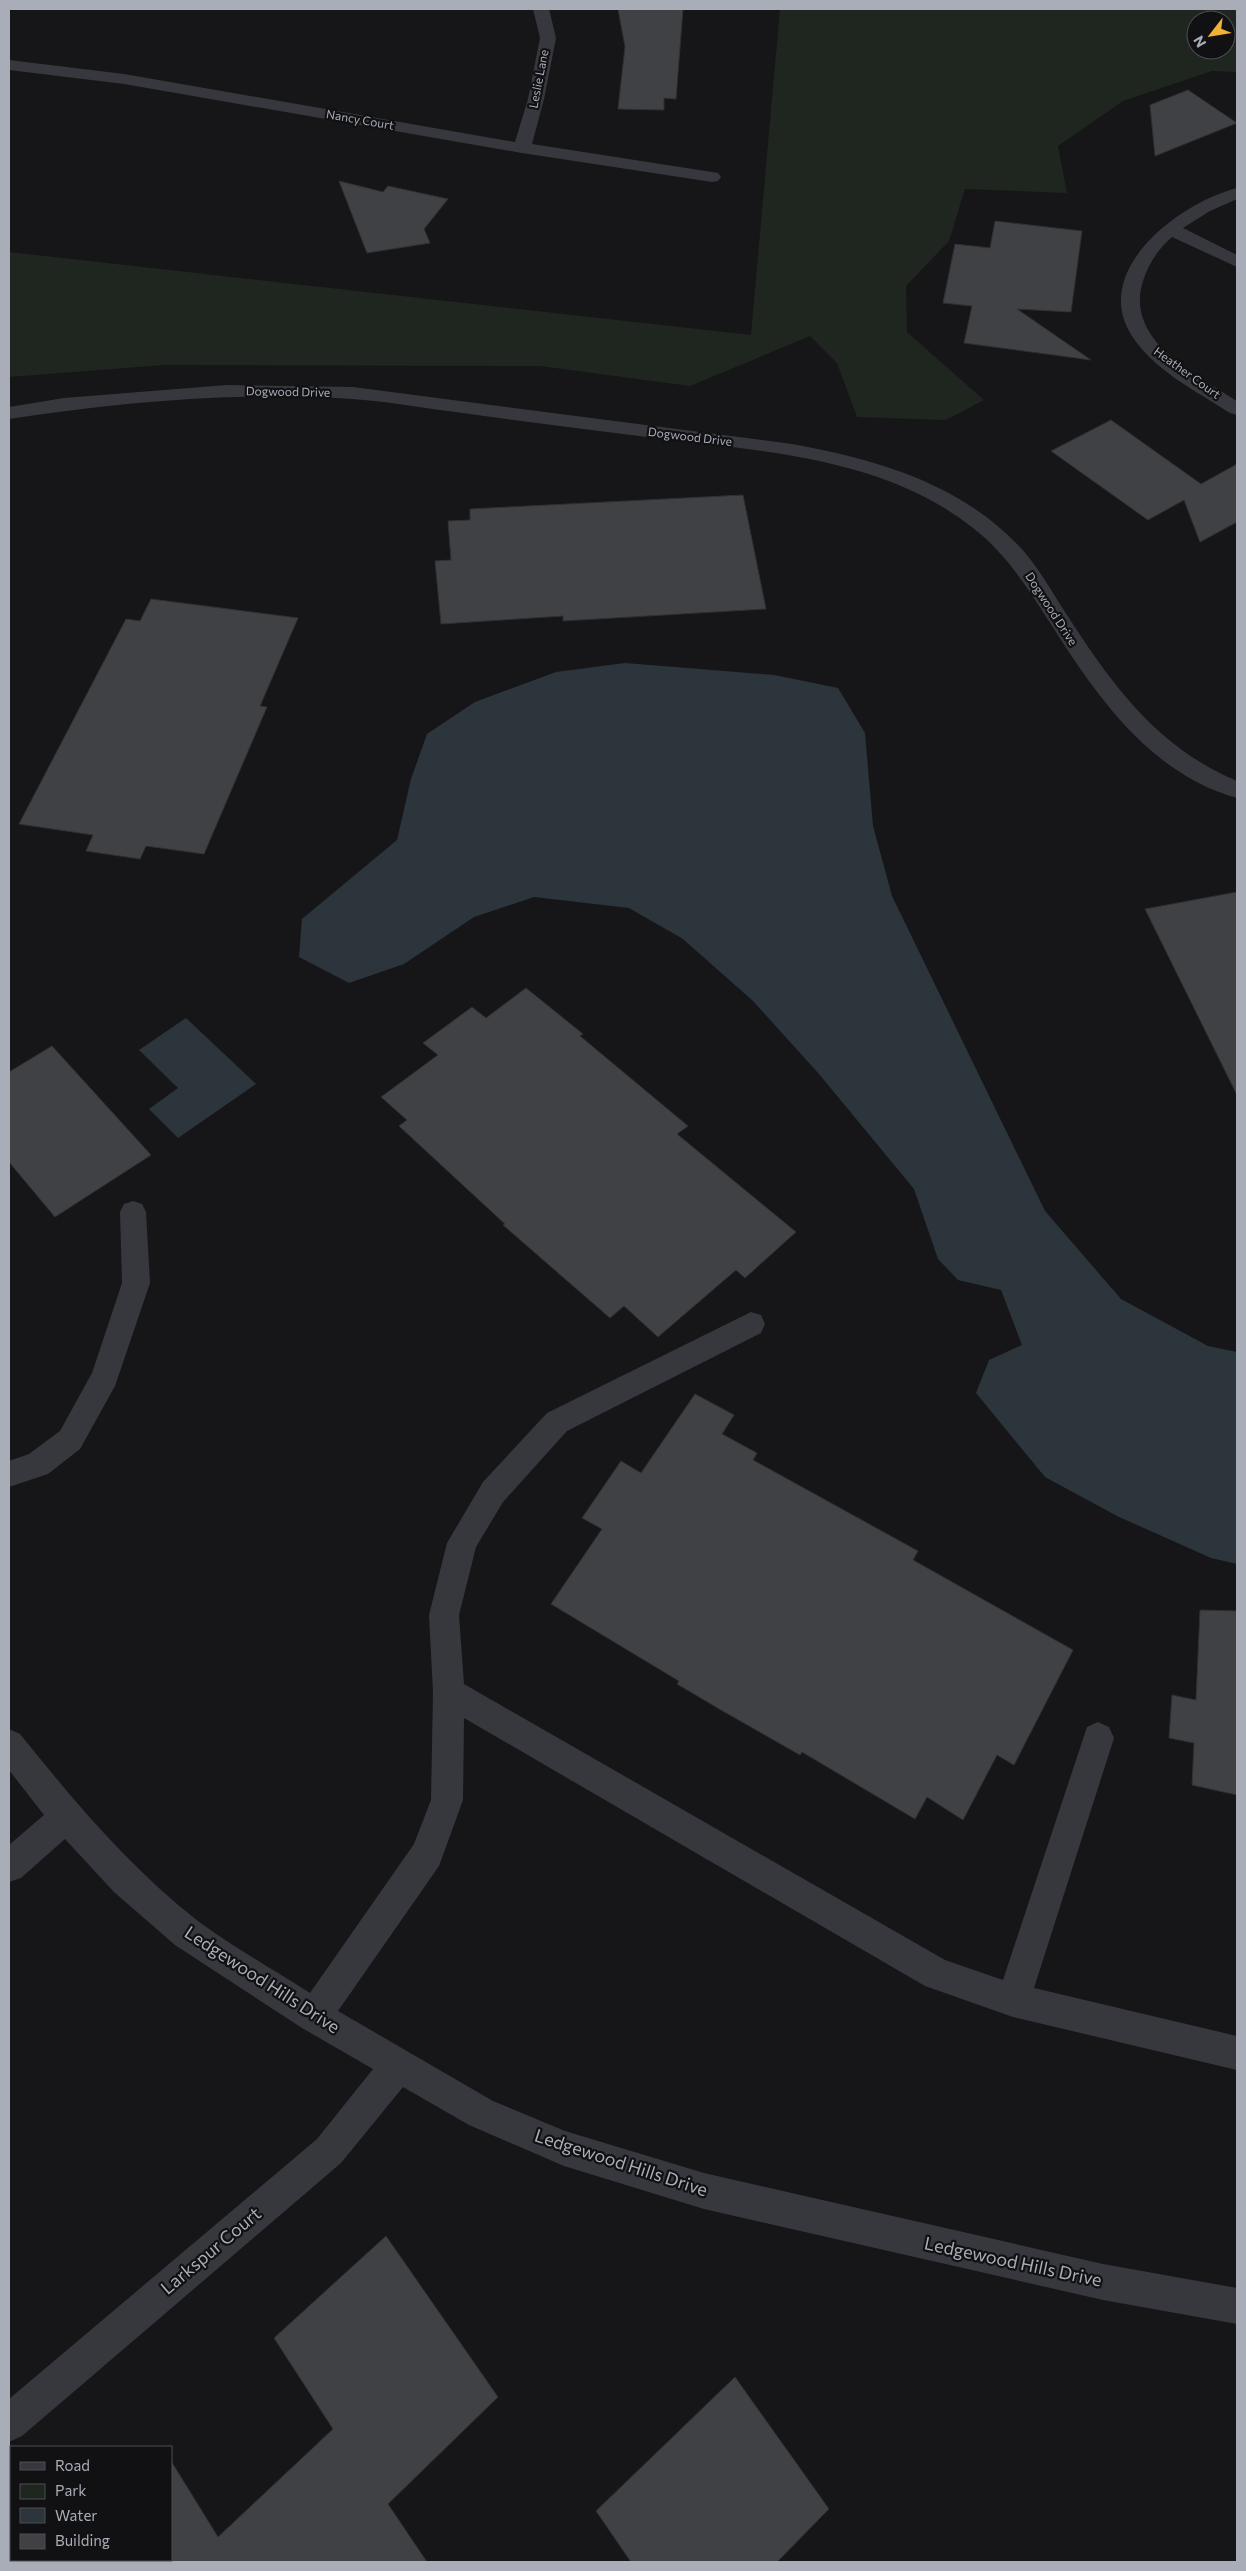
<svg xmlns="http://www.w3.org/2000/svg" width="1246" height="2571" font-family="Commissioner,sans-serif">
<rect width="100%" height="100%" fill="#161618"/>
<path fill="#1e261f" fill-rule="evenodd" d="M780,9H1237V72L1212,71L1123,101L1058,146L1067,193L965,189L949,241L906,286L907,332L984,400L946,420L857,417L837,363L810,336L690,386L540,366L164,365L9,377V252L751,335ZM1196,20H1226V50H1196Z"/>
<g fill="#2c353c">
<path d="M625,663L774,675L838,688L865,733L873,826L892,896L1045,1211L1121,1299L1208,1346L1237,1352V1564L1211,1558L1117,1516L1045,1477L976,1393L989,1360L1022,1345L1001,1290L958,1280L938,1259L914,1189L819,1074L753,1001L683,939L629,908L534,897L474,917L404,964L349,983L299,957L302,919L397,840L411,779L427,734L475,702L556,672Z"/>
<path d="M186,1018L256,1084L178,1138L149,1109L178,1088L139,1050Z"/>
</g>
<g fill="#404145" stroke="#303034">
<path d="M618,9H683L676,99L664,98V110L618,109L625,47Z"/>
<path d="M1188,90L1237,123L1155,156L1150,105Z"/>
<path d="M339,181L383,192L388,186L448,199L424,229L430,243L367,253Z"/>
<path d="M995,221L1082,231L1071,312L1017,309L1091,360L964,343L972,306L943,303L955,244L990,248Z"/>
<path d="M1111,420L1201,484L1237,464V522L1200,542L1184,500L1148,520L1051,451Z"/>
<path d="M743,495L766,609L563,621V616L441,624L435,561L451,560L448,521L470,520V509Z"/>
<path d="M151,599L298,618L260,706L267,707L204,854L146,846L140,859L86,851L93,835L19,824L126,619L140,621Z"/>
<path d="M1237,892V1095L1145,909Z"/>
<path d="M526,988L583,1034L580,1036L688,1126L677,1134L796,1232L745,1278L736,1270L658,1337L624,1306L610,1318L503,1225L505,1224L399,1126L407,1120L381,1097L438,1055L423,1043L472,1007L486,1018Z"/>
<path d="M52,1046L151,1155L55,1217L9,1162V1072Z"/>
<path d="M695,1394L734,1415L722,1434L757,1453L753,1460L918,1551L913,1560L1073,1650L1014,1765L997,1755L963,1820L927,1797L915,1819L802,1752L800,1755L721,1710L677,1684L679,1681L551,1604L602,1529L582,1518L621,1461L641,1473Z"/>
<path d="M1200,1610L1237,1611V1795L1192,1785L1194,1743L1169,1738L1172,1695L1196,1700Z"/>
<path d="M386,2236L498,2397L388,2504L427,2562H171V2461L218,2537L333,2429L274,2338Z"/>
<path d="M735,2377L829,2509L777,2562H631L596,2511Z"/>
</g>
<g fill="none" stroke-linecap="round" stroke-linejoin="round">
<g fill="#37383d" fill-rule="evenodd">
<path d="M533,9H549L556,38L544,99L532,144L712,172L718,173L721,177L718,181L712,182L522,153L124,84L9,70V60L124,74L515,142L528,99L540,38Z"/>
<path d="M1237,188V199L1210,211L1183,228L1237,255V267L1172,237C1158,249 1149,263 1143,281C1124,341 1197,375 1237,401V415L1230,413C1196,391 1155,371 1132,336C1089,270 1181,202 1237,188Z"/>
<path d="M227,385L353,387L792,444C874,459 957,482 1017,544C1037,564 1051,591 1067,615C1113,686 1157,747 1237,781V798C1153,775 1099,700 1054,629C1030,592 1009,556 973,528C880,454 752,451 639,436C575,428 511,420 448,411C416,407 384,401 352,399C238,391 122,402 9,419V407L64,398Z"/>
<path d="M133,1201L142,1204L146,1212L150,1283L115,1386L80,1449L48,1474L9,1487V1461L29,1454L60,1431L92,1373L122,1283L120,1212L124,1204Z"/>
<path d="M751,1312L761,1315L765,1324L761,1333L567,1431L503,1502L476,1547L459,1615L464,1684L945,1960L1003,1980L1087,1727L1098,1722L1109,1727L1114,1738L1034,1988L1237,2036V2070L1013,2017L925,1986L464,1718L463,1800L439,1866L338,2011L493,2101L565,2131L704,2173L1103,2264L1237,2288V2324L1103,2300L704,2209L564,2166L469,2125L403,2087L341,2163L22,2436L9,2442V2399L317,2139L373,2069L302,2028L175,1945L114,1892L65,1839L21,1878L9,1882V1845L44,1815L9,1770V1729L20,1734C74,1801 129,1867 198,1921C233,1947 273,1969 310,1993L414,1844L431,1800L433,1692L429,1615L447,1543L483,1482L547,1413Z"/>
</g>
</g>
<g text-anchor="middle" stroke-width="4.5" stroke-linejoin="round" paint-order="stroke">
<g font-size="12" fill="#a8adb8" stroke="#111113">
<text transform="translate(539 79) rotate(-79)" y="4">Leslie Lane</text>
<text transform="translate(360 120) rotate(10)" y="4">Nancy Court</text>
<text transform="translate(1187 373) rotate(36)" y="4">Heather Court</text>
<text transform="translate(288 392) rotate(1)" y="4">Dogwood Drive</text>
<text transform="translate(690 437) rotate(7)" y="4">Dogwood Drive</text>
<text transform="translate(1051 609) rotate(57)" y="4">Dogwood Drive</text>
</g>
<g font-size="18" fill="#a8adb8" stroke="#111113">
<text transform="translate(262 1980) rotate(33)" y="6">Ledgewood Hills Drive</text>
<text transform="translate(621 2163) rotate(18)" y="6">Ledgewood Hills Drive</text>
<text transform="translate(211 2251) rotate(-40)" y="6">Larkspur Court</text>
<text transform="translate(1013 2262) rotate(12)" y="6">Ledgewood Hills Drive</text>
</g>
</g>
<rect width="1246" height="2571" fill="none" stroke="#a8adb8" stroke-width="20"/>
<rect x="10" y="2446" width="162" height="115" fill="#111113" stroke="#4d4f55"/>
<rect x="20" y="2462" width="25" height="8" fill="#37383d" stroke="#4d4f55"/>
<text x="55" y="2471" font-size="15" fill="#a8adb8">Road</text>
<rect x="20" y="2484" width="25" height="15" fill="#1e261f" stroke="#4d4f55"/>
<text x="55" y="2496" font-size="15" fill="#a8adb8">Park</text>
<rect x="20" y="2508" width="25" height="15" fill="#2c353c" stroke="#4d4f55"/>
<text x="55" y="2521" font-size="15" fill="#a8adb8">Water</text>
<rect x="20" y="2534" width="25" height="15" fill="#404145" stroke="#4d4f55"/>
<text x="55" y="2546" font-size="15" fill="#a8adb8">Building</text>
<g transform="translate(1211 35) rotate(239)"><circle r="24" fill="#111113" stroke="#4d4f55"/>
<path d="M0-4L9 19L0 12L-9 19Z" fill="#f2b134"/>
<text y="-8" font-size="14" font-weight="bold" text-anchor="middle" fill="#a8adb8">N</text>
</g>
</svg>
